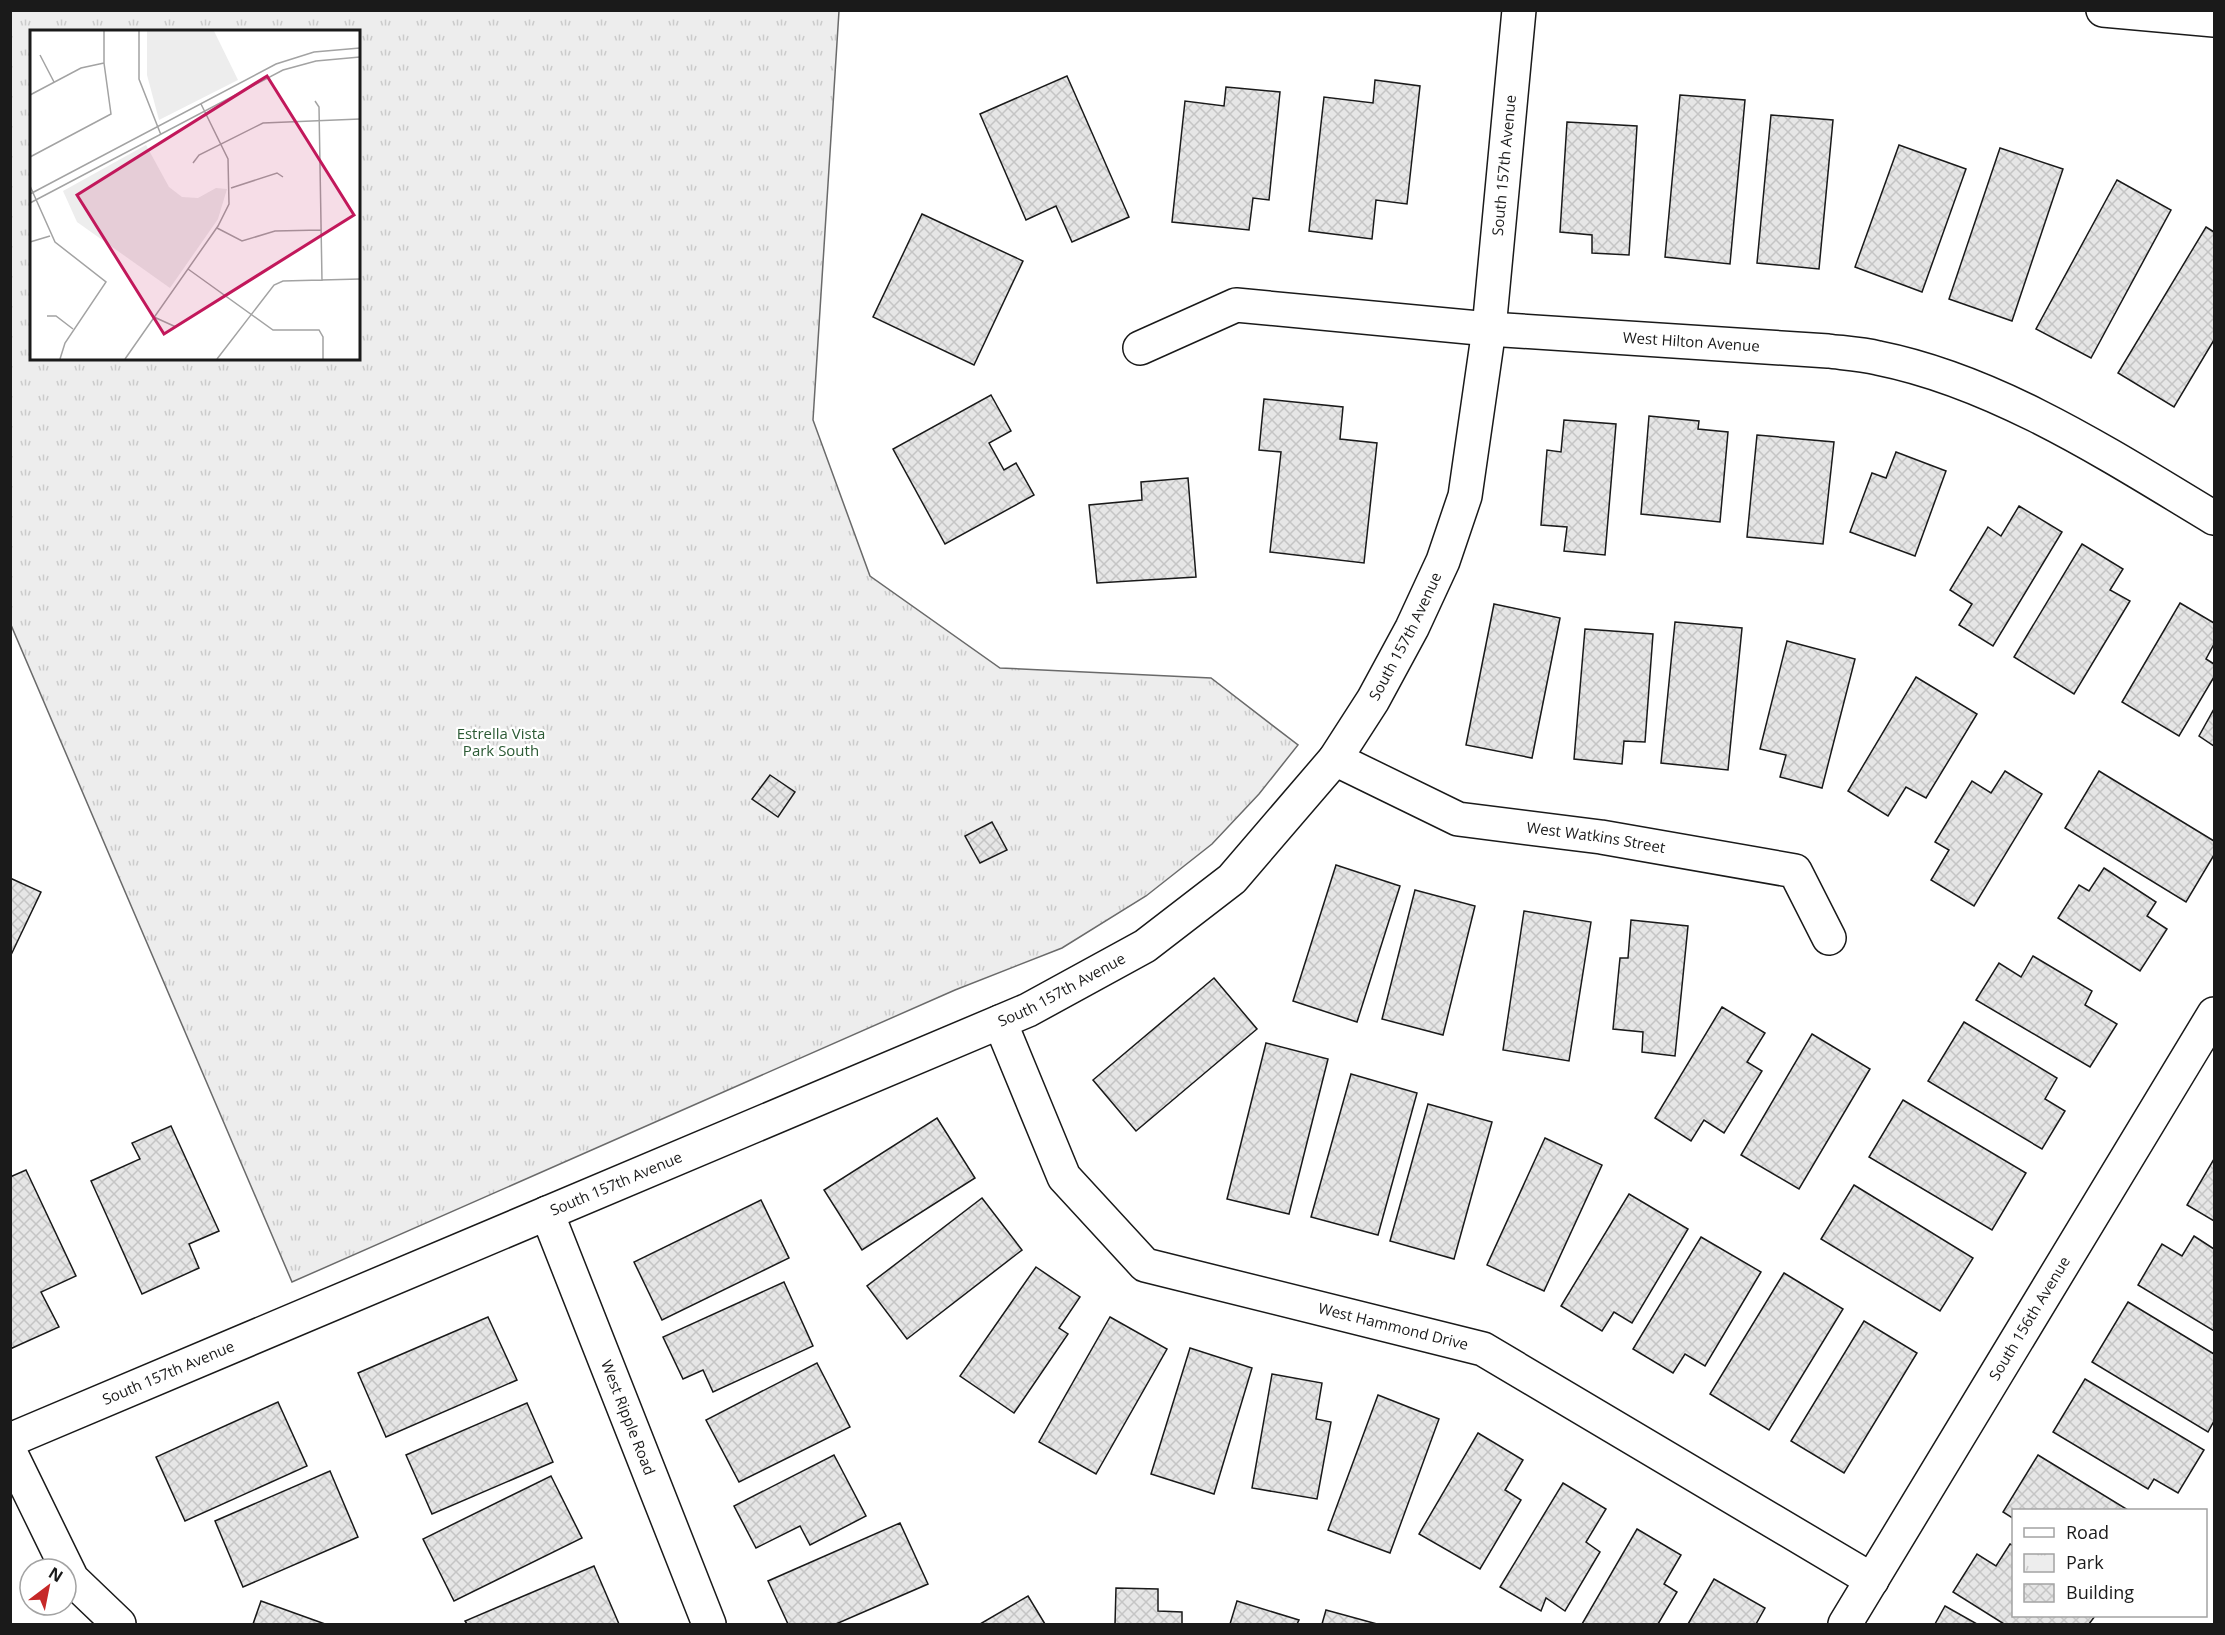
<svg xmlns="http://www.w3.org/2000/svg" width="2225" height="1635" font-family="'Open Sans',sans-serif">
<defs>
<pattern id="park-tufts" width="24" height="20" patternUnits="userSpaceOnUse" patternTransform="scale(1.5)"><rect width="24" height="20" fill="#ededed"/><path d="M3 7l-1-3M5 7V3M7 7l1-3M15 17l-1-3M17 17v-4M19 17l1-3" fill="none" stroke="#cbcbcb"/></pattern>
<pattern id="building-cross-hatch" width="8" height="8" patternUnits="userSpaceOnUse" patternTransform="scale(1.5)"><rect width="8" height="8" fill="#e6e6e6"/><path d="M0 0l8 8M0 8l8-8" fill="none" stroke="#c5c5c5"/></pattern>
</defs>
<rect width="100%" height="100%" fill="#fff"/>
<path fill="url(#park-tufts)" stroke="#6a6a6a" stroke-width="1.5" fill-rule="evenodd" d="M10,11H839L813,420L870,576L1000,668L1211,678L1298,745L1259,794L1212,844L1146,896L1062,948L955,990L292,1282L11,625ZM32,32H358V358H32Z"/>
<g fill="url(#building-cross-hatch)" stroke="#1a1a1a" stroke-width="1.5">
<path d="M1067,76L1129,217L1072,242L1056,206L1026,220L980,114Z"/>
<path d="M1375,80L1420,86L1407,204L1376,200L1372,239L1309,231L1324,97L1373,103Z"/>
<path d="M1226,87L1280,92L1269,200L1253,198L1249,230L1172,222L1185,101L1224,106Z"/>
<path d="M1680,95L1745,100L1730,264L1665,257Z"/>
<path d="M1771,115L1833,120L1819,269L1757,263Z"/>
<path d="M1567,122L1637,126L1629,255L1592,253V235L1560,232Z"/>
<path d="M1899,145L1966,169L1922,292L1855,267Z"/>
<path d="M2000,148L2063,169L2012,321L1949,299Z"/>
<path d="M2117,180L2171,210L2091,358L2036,329Z"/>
<path d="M922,214L1023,261L974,365L873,317Z"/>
<path d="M2206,227L2214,232V340L2174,407L2118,373Z"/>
<path d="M991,395L1011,431L989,443L1004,470L1016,463L1034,495L945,544L893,449Z"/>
<path d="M1264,399L1343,407L1340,439L1377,443L1364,563L1270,552L1281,452L1259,450Z"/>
<path d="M1649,416L1699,421L1698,429L1728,432L1720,522L1641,514Z"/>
<path d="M1564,420L1616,424L1605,555L1564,551L1567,527L1541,525L1547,450L1561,452Z"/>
<path d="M1757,435L1834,442L1823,544L1747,537Z"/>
<path d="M1896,452L1946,471L1915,556L1850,532L1872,473L1886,478Z"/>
<path d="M1188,478L1196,577L1097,583L1089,505L1142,500L1141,482Z"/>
<path d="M2019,506L2062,532L1993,646L1959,625L1972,604L1950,590L1988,527L2001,536Z"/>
<path d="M2082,544L2123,569L2110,590L2130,601L2074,694L2014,657Z"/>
<path d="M2180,603L2214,623V644L2206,659L2214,664V677L2179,736L2122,702Z"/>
<path d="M1494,604L1560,618L1532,758L1466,745Z"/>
<path d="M1675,622L1742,628L1728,770L1661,763Z"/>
<path d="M1585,629L1653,634L1645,742L1624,741L1622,764L1574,759Z"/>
<path d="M1787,641L1855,659L1822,788L1780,777L1786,755L1760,749Z"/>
<path d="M1916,677L1977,714L1926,798L1906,787L1888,816L1848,791Z"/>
<path d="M2214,709V746L2199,736Z"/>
<path d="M2005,771L2042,794L1974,906L1931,880L1949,850L1935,842L1972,781L1991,793Z"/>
<path d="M2099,771L2214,841V855L2186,902L2065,828Z"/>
<path d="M770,775L795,792L778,817L752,799Z"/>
<path d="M992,822L1007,850L980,863L965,836Z"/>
<path d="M1336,865L1400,886L1357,1022L1293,1001Z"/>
<path d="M2104,868L2156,902L2147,916L2167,929L2140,971L2058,918L2079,885L2089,891Z"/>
<path d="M10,878L41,892L10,957Z"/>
<path d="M1415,890L1475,906L1443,1035L1382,1019Z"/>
<path d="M1524,911L1591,922L1569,1061L1503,1050Z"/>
<path d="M1631,920L1688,926L1675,1056L1642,1052L1643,1032L1613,1029L1620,958H1628Z"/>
<path d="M2033,956L2092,991L2085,1005L2117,1024L2090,1067L1976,1000L1999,963L2021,977Z"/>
<path d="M1214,978L1257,1029L1136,1131L1093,1080Z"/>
<path d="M1722,1007L1765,1033L1747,1062L1762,1071L1724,1133L1704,1120L1691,1141L1655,1118Z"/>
<path d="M1964,1022L2057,1078L2045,1099L2065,1111L2042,1149L1928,1081Z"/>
<path d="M1812,1034L1870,1069L1799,1189L1741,1155Z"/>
<path d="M1266,1043L1328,1059L1289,1214L1227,1199Z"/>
<path d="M1351,1074L1417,1093L1378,1235L1311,1217Z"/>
<path d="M1903,1100L2026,1173L1992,1230L1869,1157Z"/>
<path d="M1428,1104L1492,1122L1454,1259L1390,1241Z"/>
<path d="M937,1118L975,1178L862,1250L824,1190Z"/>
<path d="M171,1126L219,1231L189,1244L199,1268L142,1294L91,1181L140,1159L132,1143Z"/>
<path d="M1545,1138L1602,1165L1544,1291L1487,1265Z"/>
<path d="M2214,1159V1221L2187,1205Z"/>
<path d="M26,1170L76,1276L41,1292L59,1327L10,1349V1177Z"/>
<path d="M1854,1185L1973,1258L1940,1311L1821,1239Z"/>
<path d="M1629,1194L1688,1229L1632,1323L1614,1312L1602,1331L1561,1306Z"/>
<path d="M982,1198L1022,1250L907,1339L867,1286Z"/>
<path d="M761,1200L789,1258L662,1320L634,1262Z"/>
<path d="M2194,1236L2214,1249V1331L2138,1285L2162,1244L2182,1256Z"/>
<path d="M1701,1237L1761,1272L1705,1366L1685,1354L1673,1373L1633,1349Z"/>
<path d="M1036,1267L1080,1297L1059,1328L1068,1334L1014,1413L960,1376Z"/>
<path d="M1784,1273L1843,1309L1769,1430L1710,1394Z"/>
<path d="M784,1282L813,1346L713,1392L703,1370L683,1379L663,1337Z"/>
<path d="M2128,1302L2214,1354V1421L2208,1432L2092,1362Z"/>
<path d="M488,1317L517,1380L386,1437L358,1373Z"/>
<path d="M1110,1317L1167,1349L1096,1474L1039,1442Z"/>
<path d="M1864,1321L1917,1353L1844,1473L1791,1441Z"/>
<path d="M1190,1348L1252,1368L1214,1494L1151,1474Z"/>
<path d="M817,1363L850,1427L739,1482L706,1420Z"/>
<path d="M1272,1374L1322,1383L1316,1419L1331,1422L1317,1499L1252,1488Z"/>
<path d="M2085,1379L2204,1450L2178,1493L2154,1479L2148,1489L2053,1432Z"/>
<path d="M1378,1395L1439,1419L1390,1553L1328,1530Z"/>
<path d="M278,1402L307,1466L185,1521L156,1457Z"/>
<path d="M527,1403L553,1462L432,1514L406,1455Z"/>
<path d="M1478,1433L1523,1460L1505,1490L1521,1500L1480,1569L1419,1534Z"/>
<path d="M834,1455L866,1516L810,1545L800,1526L756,1548L734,1506Z"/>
<path d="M2038,1455L2128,1510H2014V1519L2003,1512Z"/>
<path d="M330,1471L358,1537L243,1587L215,1521Z"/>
<path d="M551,1476L582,1538L454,1601L423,1539Z"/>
<path d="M1563,1483L1606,1509L1586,1542L1600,1552L1565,1611L1546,1598L1541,1611L1500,1587Z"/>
<path d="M900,1523L928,1584L836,1624H788L768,1581Z"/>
<path d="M1637,1529L1681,1555L1664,1584L1677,1592L1658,1624H1582Z"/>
<path d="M2010,1544L2014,1546V1616H2095L2089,1624H2004L1953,1592L1977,1554L1996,1566Z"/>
<path d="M594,1566L619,1624H467L465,1621Z"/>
<path d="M1714,1579L1765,1608L1756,1624H1688Z"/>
<path d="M1116,1588L1158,1589V1611L1182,1612V1624H1115Z"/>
<path d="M1028,1596L1045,1624H980Z"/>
<path d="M261,1601L325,1624H253Z"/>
<path d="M1237,1601L1299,1620L1297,1624H1230Z"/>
<path d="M1945,1606L1977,1624H1935Z"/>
<path d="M1326,1610L1377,1624H1322Z"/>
</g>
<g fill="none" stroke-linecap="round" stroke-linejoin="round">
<g stroke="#1a1a1a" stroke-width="36">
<g id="street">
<path id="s1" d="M1140,348L1236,305L1489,329L1828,351C1844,353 1862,354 1878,358C1998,382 2111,456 2214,518"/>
<path id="s2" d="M1335,759L1458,819L1601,837L1795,871L1829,938"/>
<path id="s3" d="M1000,1022L1064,1177L1145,1265L1483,1349L1872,1580"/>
<path id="s4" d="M547,1213L709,1624"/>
<path id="s5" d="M10,1440L1028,1010L1145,946L1232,879L1335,759L1373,700L1412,628L1443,561L1465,496L1489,329L1519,10"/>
<path d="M10,1452L72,1579L119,1624"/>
<path id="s6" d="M1845,1624L2214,1014"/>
</g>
</g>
<g stroke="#1a1a1a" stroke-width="36">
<path id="secondary" d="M2103,10L2214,20"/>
</g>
<use href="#street" stroke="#fff" stroke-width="33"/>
<use href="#secondary" stroke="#fff" stroke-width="33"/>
</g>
<g text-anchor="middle" stroke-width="4.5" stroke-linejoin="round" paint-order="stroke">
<g font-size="15" fill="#1a1a1a" stroke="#fff">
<text dy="5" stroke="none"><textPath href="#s5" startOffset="2134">South 157th Avenue</textPath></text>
<text dy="5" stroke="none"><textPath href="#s1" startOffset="562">West Hilton Avenue</textPath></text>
<text dy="5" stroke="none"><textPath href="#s5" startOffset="1648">South 157th Avenue</textPath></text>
<text dy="5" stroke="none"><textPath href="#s2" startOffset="276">West Watkins Street</textPath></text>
<text dy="5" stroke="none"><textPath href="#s5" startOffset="1144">South 157th Avenue</textPath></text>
<text dy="5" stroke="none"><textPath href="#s5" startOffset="658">South 157th Avenue</textPath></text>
<text dy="5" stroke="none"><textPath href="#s6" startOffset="357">South 156th Avenue</textPath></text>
<text dy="5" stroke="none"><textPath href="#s3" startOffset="543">West Hammond Drive</textPath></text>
<text dy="5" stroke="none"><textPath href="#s5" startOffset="172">South 157th Avenue</textPath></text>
<text dy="5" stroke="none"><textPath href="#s4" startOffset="220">West Ripple Road</textPath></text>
</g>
<g font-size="15" fill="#2b5a34" stroke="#fff">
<text x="501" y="739">Estrella Vista<tspan x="501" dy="17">Park South</tspan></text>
</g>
</g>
<g transform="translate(30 30)">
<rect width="330" height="330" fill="#fff"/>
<path d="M117,1H184L208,50L129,90L117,45ZM116,115L139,157L152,167L168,168L186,158L197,159L188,189L140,258L47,192L33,161Z" fill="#ededed"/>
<path fill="none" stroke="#a3a3a3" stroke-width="1.5" d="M109,1V49L131,105M10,25L24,52M0,65L51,38L74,33M285,71L289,77L292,251M0,127L81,84L74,33V1M163,133L169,125L233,93L330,89M0,156L25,212L76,252L35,313L30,329M201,158L247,143L253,147M0,164L246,34L284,22L330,18M0,173L253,40L286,31L330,27M187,198L212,211L245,201L291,200M0,212L20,206M158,239L243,300H289L293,307V329M17,286H26L43,299M124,287L146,297M95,329L188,196L199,174L198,129L171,74M187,329L244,255L253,251L330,249"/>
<path fill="#c2185b" fill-opacity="0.15" stroke="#c2185b" stroke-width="3" d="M237,46L324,185L134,304L47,165Z"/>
<rect width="330" height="330" fill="none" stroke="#1a1a1a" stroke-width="3"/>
</g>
<rect width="2225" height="1635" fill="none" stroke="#1a1a1a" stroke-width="24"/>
<rect x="2012" y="1509" width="195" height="108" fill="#ffffff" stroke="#a3a3a3" stroke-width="1.5"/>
<rect x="2024" y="1528" width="30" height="9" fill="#ffffff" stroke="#a3a3a3" stroke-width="1.5"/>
<text x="2066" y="1539" font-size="18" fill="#1a1a1a">Road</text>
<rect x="2024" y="1554" width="30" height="18" fill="url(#park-tufts)" stroke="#a3a3a3" stroke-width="1.5"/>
<text x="2066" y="1569" font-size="18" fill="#1a1a1a">Park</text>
<rect x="2024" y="1584" width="30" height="18" fill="url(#building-cross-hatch)" stroke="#a3a3a3" stroke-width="1.5"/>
<text x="2066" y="1599" font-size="18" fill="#1a1a1a">Building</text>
<g transform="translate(48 1587) rotate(32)"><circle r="28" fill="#ffffff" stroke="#a3a3a3" stroke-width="1.5"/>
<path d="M0-4.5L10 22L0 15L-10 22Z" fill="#c62828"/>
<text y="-9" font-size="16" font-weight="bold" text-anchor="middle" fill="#1a1a1a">N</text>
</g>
</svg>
